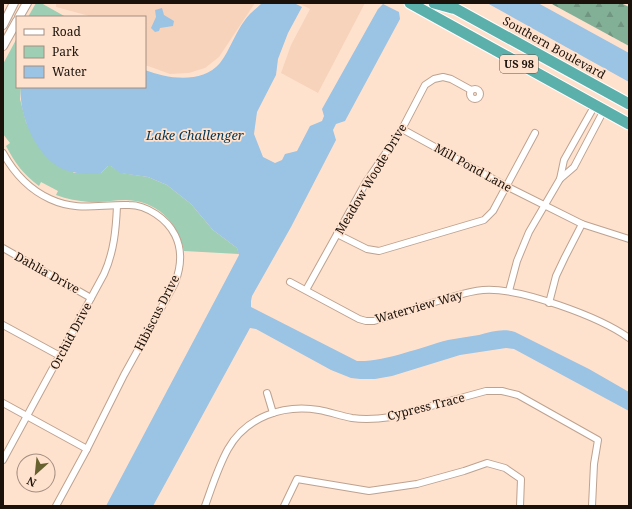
<svg xmlns="http://www.w3.org/2000/svg" width="632" height="509" font-family="'Noto Serif',serif">
<defs>
<pattern id="forest-firs" width="22" height="20" patternUnits="userSpaceOnUse"><rect width="22" height="20" fill="#82b097"/><path d="M5 1l3.5 6h-7zM16 11l3.5 6h-7z" fill="#709681"/></pattern>
</defs>
<rect width="100%" height="100%" fill="#ffe2ce"/>
<g fill="#f7d3bb">
<path d="M56,3H255L219,57L205,68L189,73L170,74L145,65V17H93L56,7Z"/>
<path d="M298,3H365L318,93L281,73L291,45L310,9Z"/>
</g>
<g fill="#9eceb3">
<path d="M36,3H41L66,17H28Z"/>
<path d="M17,38V87H21L20,99L26,122L37,144L74,173H101L108,166H111L122,173L148,177L167,185L191,204L213,230L237,248L239,254L184,251C178,222 157,201 126,200C114,200 101,203 89,202C78,201 67,199 56,195L58,191L41,182L39,186C23,174 15,163 6,146L10,143L3,134V64Z"/>
</g>
<path fill="url(#forest-firs)" d="M550,3H621L629,7V46Z"/>
<g fill="#9bc3e3">
<path d="M262,3H294L302,7L288,33L278,59L276,75L257,112L254,134L263,157L275,163L282,160L285,154L297,151L310,126L322,121L324,116L322,109L378,9L383,4L399,12L400,19L345,121L336,124L333,130L336,140L291,227L252,296L251,301V307L357,361C385,362 421,347 448,340C458,338 468,337 479,335C491,332 502,328 515,332L589,369L629,392V411L514,349L506,348L460,355L392,376L375,379H360L351,378L331,370L256,329L250,328L153,506H106L239,255L237,248L213,230L191,204L167,185L148,177L120,173L111,166H108L101,173C88,175 71,174 59,167C36,154 18,114 21,87H145V70C168,79 202,84 220,63C230,50 235,33 245,20C249,14 256,9 262,3Z"/>
<path d="M487,3H538L629,53V82Z"/>
<path d="M162,8L164,15L174,21L173,26L160,28L159,31L155,32L151,28L156,17L155,10Z"/>
</g>
<g fill="none" stroke-linecap="round" stroke-linejoin="round">
<g stroke="#bda28f" stroke-width="8">
<g id="minor">
<circle cx="475" cy="94" r="5"/>
<path d="M402,129L506,186L582,224L629,239"/>
<path d="M3,153C14,173 28,189 50,199C78,212 100,204 129,205C147,205 167,219 175,235C183,251 181,267 175,283L124,375L87,449L56,506"/>
<path d="M560,179L564,160L595,105"/>
<path d="M337,234L367,249L379,251L484,220L493,211L535,133"/>
<path d="M3,248L91,298"/>
<path d="M290,282L359,319L366,321H374C396,314 417,308 438,301C453,297 468,291 483,290C519,287 600,317 629,338"/>
<path d="M306,290L366,182L402,129L425,85L434,79L443,77L451,79L471,90"/>
<path d="M509,291L517,261L529,232L560,179L574,167L604,110"/>
<path d="M549,303L556,276L565,257L582,224"/>
<path d="M3,325L60,356"/>
<path d="M267,393L273,413"/>
<path d="M3,403L87,449"/>
<path d="M3,460L104,274C114,252 116,229 117,206"/>
<path d="M205,506C212,487 218,467 228,449C246,417 283,404 319,410C330,412 341,416 352,418C365,420 378,419 391,417L486,391H502L518,395L598,440L594,464L592,506"/>
<path d="M284,506L297,479L369,491L417,484L464,471L487,463L505,468L521,479L520,506"/>
</g>
</g>
<g stroke="#bda28f" stroke-width="10">
<g id="tertiary">
<path d="M19,17L27,3"/>
<path d="M3,25L14,3"/>
<path d="M3,46L17,21"/>
</g>
</g>
<g stroke="#fff" stroke-width="13">
<g id="trunk">
<path d="M410,3L629,124"/>
<path d="M434,3L452,8"/>
<path d="M445,3L629,104"/>
</g>
</g>
<use href="#minor" stroke="#fff" stroke-width="6"/>
<use href="#tertiary" stroke="#fff" stroke-width="8"/>
<use href="#trunk" stroke="#5bb0ab" stroke-width="11"/>
</g>
<g text-anchor="middle" stroke-width="3.5" stroke-linejoin="round" paint-order="stroke">
<rect fill="#ffe2ce" stroke="#5f5045" stroke-width="1" x="500" y="55" width="38" height="18" rx="3"/>
<g font-size="11" font-weight="bold" fill="#1a110a">
<text x="519" y="68">US 98</text>
</g>
<g font-size="12" fill="#1a110a" stroke="#ffe2ce">
<text transform="translate(554 48) rotate(29)" y="4">Southern Boulevard</text>
<text transform="translate(473 168) rotate(29)" y="4">Mill Pond Lane</text>
<text transform="translate(371 179) rotate(-59)" y="4">Meadow Woode Drive</text>
<text transform="translate(47 273) rotate(29)" y="4">Dahlia Drive</text>
<text transform="translate(419 307) rotate(-16)" y="4">Waterview Way</text>
<text transform="translate(157 313) rotate(-63)" y="4">Hibiscus Drive</text>
<text transform="translate(71 336) rotate(-62)" y="4">Orchid Drive</text>
<text transform="translate(426 407) rotate(-14)" y="4">Cypress Trace</text>
</g>
<g font-size="13" font-style="italic" fill="#013553" stroke="#ffe2ce">
<text x="195" y="140">Lake Challenger</text>
</g>
</g>
<rect width="632" height="509" fill="none" stroke="#1a110a" stroke-width="8"/>
<rect x="16" y="16" width="130" height="72" fill="#ffe2ce" stroke="#a38e80"/>
<rect x="24" y="29" width="20" height="6" fill="#ffffff" stroke="#a38e80"/>
<text x="52" y="36" font-size="12" fill="#1a110a">Road</text>
<rect x="24" y="46" width="20" height="12" fill="#9eceb3" stroke="#a38e80"/>
<text x="52" y="56" font-size="12" fill="#1a110a">Park</text>
<rect x="24" y="66" width="20" height="12" fill="#9bc3e3" stroke="#a38e80"/>
<text x="52" y="76" font-size="12" fill="#1a110a">Water</text>
<g transform="translate(36 473) rotate(207)"><circle r="19" fill="#ffe2ce" stroke="#a38e80"/>
<path d="M0-3L7 15L0 10L-7 15Z" fill="#66612e"/>
<text y="-6" font-size="11" font-weight="bold" text-anchor="middle" fill="#1a110a">N</text>
</g>
</svg>
